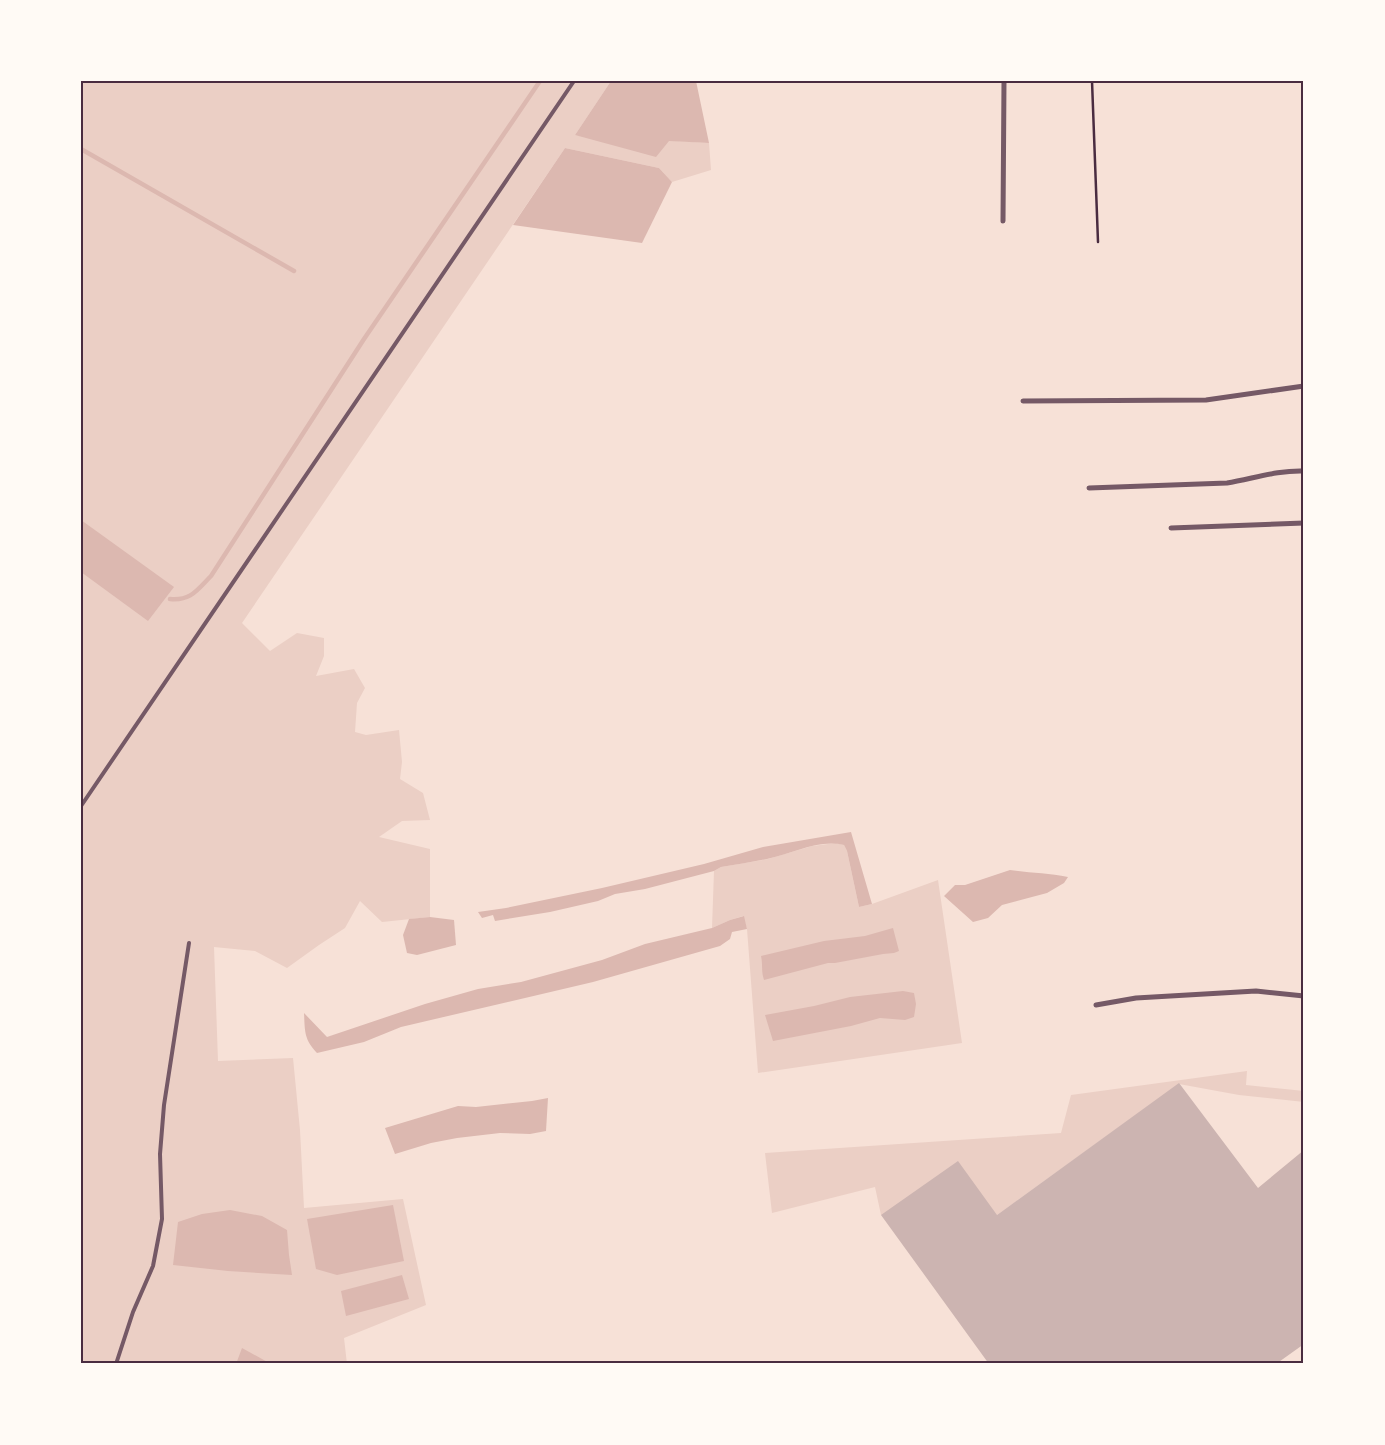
<svg xmlns="http://www.w3.org/2000/svg" width="1385" height="1445" font-family="Lato,sans-serif">
<rect width="100%" height="100%" fill="#f7e1d7"/>
<g fill="#ebcfc5">
<path d="M81,81H611L575,135L709,143L711,170L672,182L659,168L565,148L242,623L270,651L297,633L324,638V656L316,676L354,669L365,688L357,703L355,732L366,735L399,730L402,762L400,779L423,793L430,820L402,821L379,837L430,849V917L382,922L360,901L345,928L319,945L287,968L255,951L214,947L218,1061L293,1058L300,1130L304,1208L403,1199L426,1305L344,1338L347,1364H81Z"/>
<path d="M836,843L844,845L847,851L859,907L872,904L938,880L962,1043L758,1073L747,929L743,916L730,920L712,928L714,871L721,867L768,859L812,846Z"/>
<path d="M1247,1071L1246,1085L1304,1091V1102L1239,1095L1179,1084L997,1215H881L875,1187L772,1213L765,1153L1061,1133L1071,1095Z"/>
</g>
<g fill="#dcb8b0">
<path d="M611,81H696L709,143L669,141L656,157L575,135Z"/>
<path d="M565,148L659,168L672,182L642,243L513,225Z"/>
<path d="M81,520L174,587L148,621L81,572Z"/>
<path d="M851,832L872,904L859,907L847,851L844,845C818,839 792,854 767,859C752,862 736,865 721,867L714,871L645,889L615,894L598,901L550,912L495,921L493,915L482,918L478,912L506,908L602,888L704,864L763,847Z"/>
<path d="M1010,870C1029,873 1048,873 1068,877L1064,883L1047,893L1002,905L988,918L973,922L944,896L955,885H965Z"/>
<path d="M744,916L747,929L732,932L730,939L720,946L593,982L401,1027L364,1042L317,1053C304,1039 305,1032 304,1013L327,1037L425,1004L478,989L521,982L602,960L645,944L712,928L730,920Z"/>
<path d="M430,917L454,920L456,945L417,955L407,953L403,935L409,919Z"/>
<path d="M893,928L899,951L894,953L883,954L835,963H828L764,980C761,971 763,965 761,956L824,941L865,936Z"/>
<path d="M903,991L914,993L916,1004L914,1017L905,1020L880,1018L851,1026L773,1041L765,1015L814,1006L850,997Z"/>
<path d="M548,1098L546,1131L530,1134L500,1133L457,1138L431,1143L395,1154L385,1128L458,1106L476,1107L532,1101Z"/>
<path d="M393,1205L404,1261L337,1275L316,1269L307,1219Z"/>
<path d="M230,1210L262,1216L287,1230L289,1255L292,1275L228,1271L173,1265L178,1222L202,1214Z"/>
<path d="M402,1275L409,1299L346,1316L341,1291Z"/>
<path d="M242,1348L271,1364H236Z"/>
</g>
<g fill="none" stroke-linecap="round" stroke-linejoin="round">
<g stroke="#dcb8b0" stroke-width="4.5">
<path d="M81,149L294,271"/>
<path d="M170,599C191,601 197,590 211,576L364,339L540,81"/>
</g>
</g>
<path fill="#ccb4b1" d="M1179,1083L1258,1188L1304,1150V1344L1276,1364H989L881,1215L958,1161L997,1215Z"/>
<g fill="none" stroke-linecap="round" stroke-linejoin="round">
<path stroke="#4a2c40" stroke-width="2.5" d="M1092,81L1098,242"/>
<g stroke="#755966" stroke-width="4">
<path d="M81,806L574,81"/>
<path d="M116,1364L133,1312L153,1266L162,1219L160,1154L164,1105L189,943"/>
</g>
<g stroke="#755966" stroke-width="5">
<path d="M1003,221L1004,81"/>
<path d="M1023,401L1206,400L1304,386"/>
<path d="M1089,488L1227,483C1252,479 1278,470 1304,471"/>
<path d="M1171,528L1304,523"/>
<path d="M1096,1005L1136,998L1256,991L1304,996"/>
</g>
</g>
<rect width="1385" height="1445" fill="none" stroke="#fffaf5" stroke-width="165"/>
<rect x="82" y="82" width="1220" height="1280" fill="none" stroke="#4a2c40" stroke-width="2"/>
</svg>
